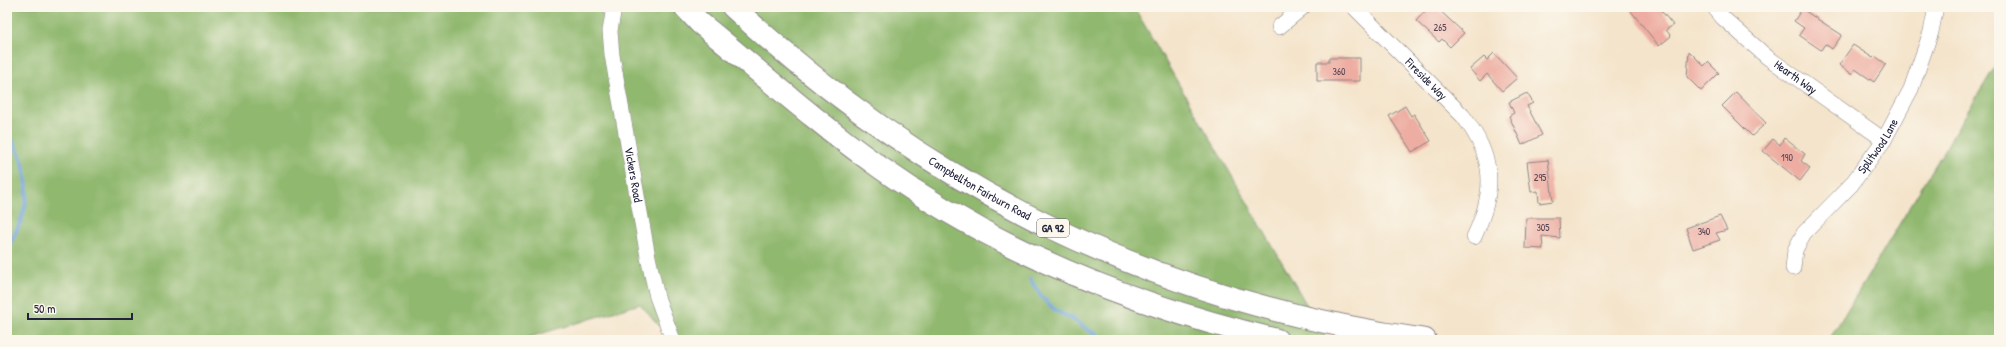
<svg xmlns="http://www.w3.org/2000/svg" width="2006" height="347" font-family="'Patrick Hand',sans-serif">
<rect width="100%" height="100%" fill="#fbf7ec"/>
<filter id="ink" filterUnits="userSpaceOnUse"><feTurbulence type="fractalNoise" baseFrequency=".025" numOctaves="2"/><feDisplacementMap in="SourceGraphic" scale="8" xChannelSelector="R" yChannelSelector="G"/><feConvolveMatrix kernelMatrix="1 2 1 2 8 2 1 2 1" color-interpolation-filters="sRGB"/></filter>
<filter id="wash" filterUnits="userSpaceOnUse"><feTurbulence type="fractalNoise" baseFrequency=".012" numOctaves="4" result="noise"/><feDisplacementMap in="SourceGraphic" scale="16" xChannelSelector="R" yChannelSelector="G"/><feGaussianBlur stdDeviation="0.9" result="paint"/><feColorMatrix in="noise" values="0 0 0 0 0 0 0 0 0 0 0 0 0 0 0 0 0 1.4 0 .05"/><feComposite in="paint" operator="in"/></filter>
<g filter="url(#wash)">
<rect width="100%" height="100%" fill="#f4e4cb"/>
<g fill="#90b86e" stroke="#596d54">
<path d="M7,7H1134L1327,340H672L640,304L520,340H7Z"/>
<path d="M1999,60V340H1829Z"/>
</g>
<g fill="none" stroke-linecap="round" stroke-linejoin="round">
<g stroke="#6ca0d8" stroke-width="4">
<path d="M7,133C35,172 32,208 7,248"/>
<path d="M1030,279L1041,296L1055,310L1074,320L1104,340"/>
</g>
</g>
<g id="blocks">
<g fill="#eeada2">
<path d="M1429,7H1436L1464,33L1450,47L1442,39L1439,42L1416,21Z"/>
<path d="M1633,7H1647L1649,9L1651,7H1658L1673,25L1666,30L1671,36L1659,46L1630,10Z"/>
<path d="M1802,9L1842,35L1832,49L1825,44L1821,50L1799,35L1804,28L1794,21Z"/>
<path d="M1853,45L1873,58L1875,56L1886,64L1874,82L1855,69L1852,74L1839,65Z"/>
<path d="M1689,51L1704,66L1708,62L1719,73L1701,91L1687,77Z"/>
<path d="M1494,53L1517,78L1502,91L1487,74L1480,81L1470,69L1484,57L1487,60Z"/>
<path d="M1329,58H1360V81H1317V62H1329Z"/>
<path d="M1736,92L1766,123L1752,136L1722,106Z"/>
<path d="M1527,93L1533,103L1527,106L1542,135L1522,145L1509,116L1514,113L1509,102Z"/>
<path d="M1405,106L1411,116L1414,114L1431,141L1412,152L1389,116Z"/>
<path d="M1784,138L1805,154L1801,161L1810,168L1800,181L1763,151L1773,139L1780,145Z"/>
<path d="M1548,160L1553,201L1539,203L1538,191L1531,192L1527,162Z"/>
<path d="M1720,216L1727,230L1716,233L1720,240L1693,249L1686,228Z"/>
<path d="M1526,218H1559L1560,238L1542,236L1543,249L1525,248Z"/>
</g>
</g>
</g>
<g filter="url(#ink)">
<use href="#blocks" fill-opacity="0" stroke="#8b8383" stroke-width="1"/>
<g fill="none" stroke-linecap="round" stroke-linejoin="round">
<g stroke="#8b8383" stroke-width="16">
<g id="minor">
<path id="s1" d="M614,7L610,31L612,55L648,257L657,297L673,340"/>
<path id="s2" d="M1354,7L1463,116C1495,158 1496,190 1474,237"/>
<path id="s3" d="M1714,7L1723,18L1767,57L1884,140"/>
<path d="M1279,27L1303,7"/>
<path id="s4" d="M1793,268L1795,250L1804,233L1851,185L1884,140L1911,89L1931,32L1936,7"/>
</g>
</g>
<g stroke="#8b8383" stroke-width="24">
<g id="primary">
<path d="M685,7L700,23C759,71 816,122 878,166C997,251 1135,306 1277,340"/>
<path id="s5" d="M733,7C932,191 1157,302 1425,340"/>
</g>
</g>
<use href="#minor" stroke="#fff" stroke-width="15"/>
<use href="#primary" stroke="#fff" stroke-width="22"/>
</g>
</g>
<g text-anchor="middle" stroke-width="4" stroke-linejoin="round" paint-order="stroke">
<g font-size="10" fill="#554555">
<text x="1440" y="31">265</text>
<text x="1339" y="75">360</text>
<text x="1787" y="161">190</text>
<text x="1540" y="181">295</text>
<text x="1543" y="231">305</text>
<text x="1704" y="235">340</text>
</g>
<rect fill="#fbf7ec" stroke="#636270" stroke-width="1" x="1037" y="219" width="32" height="18" rx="3"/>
<g font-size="11" font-weight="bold" fill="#22223b">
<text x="1053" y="232">GA 92</text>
</g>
<g font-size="12" fill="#22223b" stroke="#fbf7ec">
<text dy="4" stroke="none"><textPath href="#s3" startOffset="108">Hearth Way</textPath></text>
<text dy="4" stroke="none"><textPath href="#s2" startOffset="102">Fireside Way</textPath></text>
<text dy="4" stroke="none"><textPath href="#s4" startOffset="152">Splitwood Lane</textPath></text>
<text dy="4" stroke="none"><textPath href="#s1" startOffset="170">Vickers Road</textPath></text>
<text dy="4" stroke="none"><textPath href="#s5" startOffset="307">Campbellton Fairburn Road</textPath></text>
</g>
</g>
<rect width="2006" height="347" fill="none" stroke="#fbf7ec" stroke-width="24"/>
<path d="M28 313v6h104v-6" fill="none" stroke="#22223b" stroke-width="2"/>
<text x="34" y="313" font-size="12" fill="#22223b" stroke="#fbf7ec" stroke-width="3" paint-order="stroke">50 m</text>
</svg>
